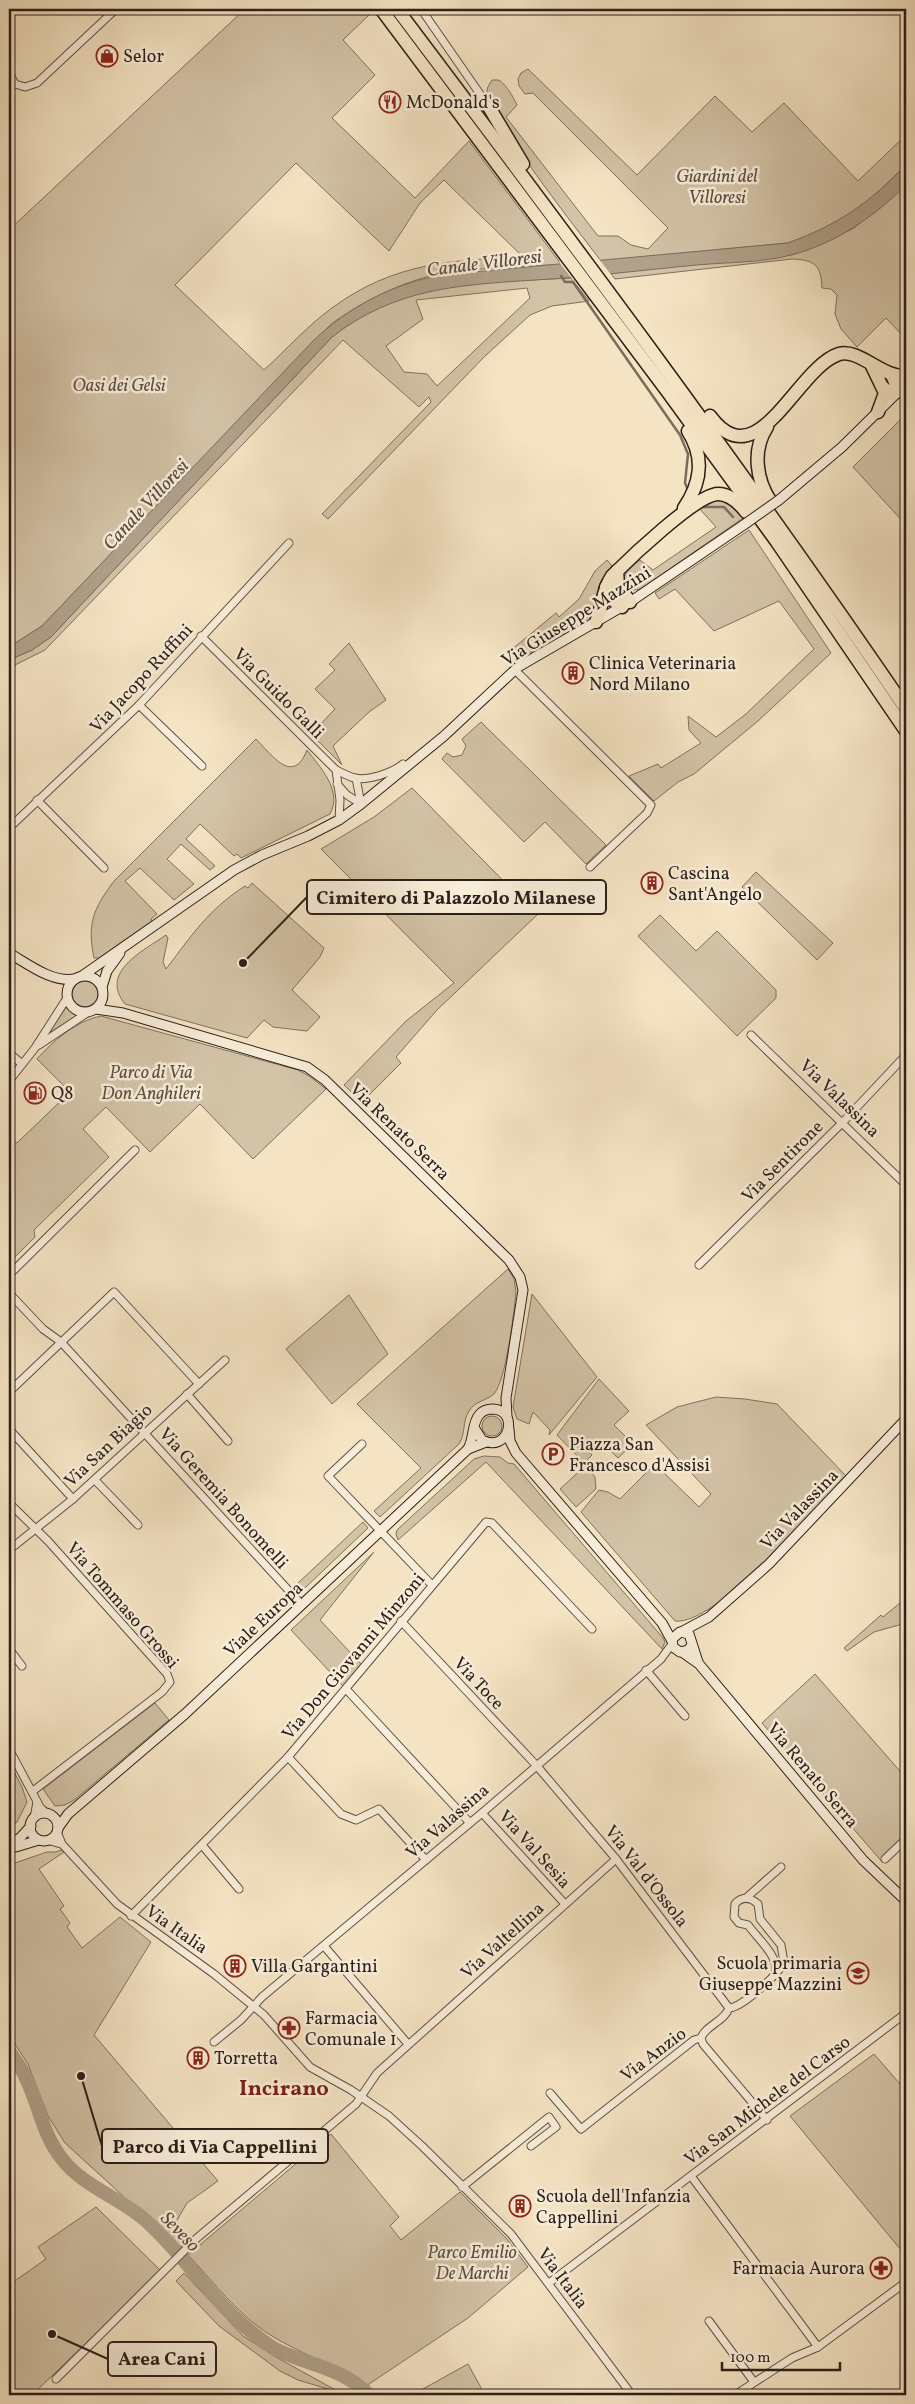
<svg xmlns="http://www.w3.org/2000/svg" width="915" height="2404" font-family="Vollkorn,serif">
<rect width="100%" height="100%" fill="#f5e4c4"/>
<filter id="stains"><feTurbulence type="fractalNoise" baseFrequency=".004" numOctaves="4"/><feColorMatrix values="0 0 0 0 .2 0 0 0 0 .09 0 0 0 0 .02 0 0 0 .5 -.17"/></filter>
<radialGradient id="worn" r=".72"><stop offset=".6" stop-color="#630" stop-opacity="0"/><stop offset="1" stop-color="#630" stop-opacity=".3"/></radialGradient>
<g fill="#d3c3a7" stroke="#7f7160" fill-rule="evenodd">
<path d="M245,9H366L370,14L343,40L375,75L332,118L415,198L469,141L561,264C519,268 454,267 416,280C386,290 356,306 331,324L42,626L9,647V230ZM296,163L389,251L420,203L444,180L523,257C450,260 393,263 332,308C307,326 286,350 264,370L175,285Z"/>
<path d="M528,69L637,175L715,96L752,132L784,103L858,181L906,135V165L873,197L848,216L821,231L788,243L601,261C582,236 486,114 487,91C487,87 490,83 492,80H499C508,87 512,95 517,105L506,117L598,236H618L631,245L648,249L668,228L533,93L525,94L519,86L518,79L521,73Z"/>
<path d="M906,185V339L886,318L857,347L841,329L835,314L837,295L831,289L822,288C821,265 815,260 792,259L615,279L610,273L791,255L826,242L854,228Z"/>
<path d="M571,278L589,301L552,306L530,315L484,357L328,519L322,514L431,402L429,397L419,407L343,340L45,650L9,668V660L32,650L51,637L332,337C405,279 483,283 571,278ZM527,288L530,298L437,386L427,374L404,372L386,346L423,319L416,300Z"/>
<path d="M906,414V525L853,467Z"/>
<path d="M724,498L746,516L642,588C632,592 629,590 623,581C625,571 632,566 640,560L653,570L716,527L698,507L704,503Z"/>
<path d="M749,530L831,653L758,721L694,774L678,782L654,801L629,776L658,764L661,768L701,743L689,730L688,716L716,737L746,714L814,649L779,601L714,631L675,589L659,599L655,593Z"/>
<path d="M607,560L614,568C608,582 600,608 591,618C574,637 530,650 509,664L511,650L556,613L559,617L579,599L595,571Z"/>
<path d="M349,643L386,700L369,712L333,746L342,765L311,734L335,709L315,689L335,670L329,664Z"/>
<path d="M481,722L606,845L586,864L545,822L524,842L442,759L447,753L453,757L462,755L466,746L462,739Z"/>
<path d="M256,739C272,755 293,786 307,750C320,767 343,791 330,814L241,858L237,854L234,856L200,824L186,839L215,866L210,870L181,844L167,859L194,884L174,900L140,868L125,881L157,914L151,919L152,921L99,958H94C87,924 93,909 114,881Z"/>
<path d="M412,788L537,915L437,1010L396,1057L401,1063L362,1102L344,1085L406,1021L454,983L321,849L374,817Z"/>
<path d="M756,872L833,943L817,960L742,887Z"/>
<path d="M252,883L324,948L320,957L292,990L320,1017L307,1031L273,1027L264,1020L247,1038L125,1004C99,972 143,951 166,935L168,938L163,962L166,969C192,935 208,910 245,886L248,888Z"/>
<path d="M660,915L696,951L717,931L776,990V998L737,1036L638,936Z"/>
<circle cx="85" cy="994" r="13"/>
<path d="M67,1006L78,1015L51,1032L50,1030Z"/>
<path d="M101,1016L298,1070L309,1076L326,1089L253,1159L200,1104L150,1152L106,1107L83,1129L109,1157L34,1230L35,1237L9,1263V1136L17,1143L70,1092L37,1059C53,1041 76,1021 101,1016Z"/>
<path d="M508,1269L514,1279L516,1292C514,1313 506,1380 494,1394C486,1401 475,1401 469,1411C462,1422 466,1433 459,1444L380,1517L374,1511L421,1468L357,1404Z"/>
<path d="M532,1294L597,1377L549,1435L550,1430L533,1412L529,1424L517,1419L513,1407Z"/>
<path d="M349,1295L388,1354L332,1404L286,1349Z"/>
<path d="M599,1379L629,1411L614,1425L633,1444L618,1458L599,1440L588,1450L592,1455L584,1463L557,1435Z"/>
<path d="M716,1397L745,1399L777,1404L848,1478C818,1509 715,1626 675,1621L581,1512L599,1490L608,1492L620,1499L655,1464L699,1507L711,1494L646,1425L677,1407Z"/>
<circle cx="492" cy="1426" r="10"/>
<path d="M484,1456L500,1457L508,1463L514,1464L663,1638L665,1642L662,1649L486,1462L398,1540L396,1534L397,1530L474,1459Z"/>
<path d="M585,1466L595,1477L596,1489L576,1507L560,1489Z"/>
<path d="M363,1522L368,1528L306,1587L300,1588L296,1585Z"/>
<path d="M374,1552L320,1620L361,1664L343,1686L291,1630Z"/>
<path d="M906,1598V1623L874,1632L847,1651L844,1648L881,1615L883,1617Z"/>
<path d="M815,1674L906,1778V1839L883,1863L762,1723Z"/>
<path d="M155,1703L169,1720L74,1800L65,1805L55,1806L43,1789Z"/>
<path d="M10,1764L22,1787L27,1802L17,1822L9,1830Z"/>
<path d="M61,1850L64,1852L39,1869L64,1906L60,1909L70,1923L67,1927L82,1948L120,1917L151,1942L94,2035L218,2181L187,2203L176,2222L190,2237L180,2248L65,2143L48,2116L28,2064L9,2035V1865L47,1852H56Z"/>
<path d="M874,2054L906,2091V2256L790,2116Z"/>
<path d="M331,2134L399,2217L390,2226L401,2240L460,2192L507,2239L528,2267L468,2318L366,2386C330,2361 286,2350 252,2322C228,2302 209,2277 188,2255Z"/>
<path d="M96,2207L161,2271L32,2395H9V2285L46,2259L38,2247Z"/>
<path d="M184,2273L243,2336L274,2356L341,2393L298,2380L280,2371L219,2326L176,2281Z"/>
<path d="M468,2364L485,2395H412Z"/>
</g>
<path fill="#b0a18a" stroke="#7b6d5d" d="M906,165V185C875,216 835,244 791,255C762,263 728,262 697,265C643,270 589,277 535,280C459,285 395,288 332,337L51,637L32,650L9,660V647L42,626L313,341C350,306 391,285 440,275L788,243C839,224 868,204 906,165Z"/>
<path fill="#f5e4c4" d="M599,259L612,276L573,280L559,262Z"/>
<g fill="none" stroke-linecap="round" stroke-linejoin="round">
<g stroke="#7b6d5d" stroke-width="2.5">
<path d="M561,276L565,282H573L680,435L688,454L685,483L688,490"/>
<path d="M703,507H724L733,517"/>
</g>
<path stroke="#b0a18a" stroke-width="14" d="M9,2051C14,2059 21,2067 25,2076C39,2104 42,2134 62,2159C83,2186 118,2197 144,2219C183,2253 213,2302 254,2334C260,2339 268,2345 275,2349C307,2365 344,2368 369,2395"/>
<g stroke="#5e5044" stroke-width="9">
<g id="street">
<path d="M421,9L489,107"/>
<path d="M9,73L15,84L25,87L37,83L116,9"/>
<path d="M201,636L336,770C342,773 348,776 354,778C368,781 392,773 403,764"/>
<path d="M515,670L651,805L647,813L590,867"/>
<path d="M139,705L202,766"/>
<path d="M336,770L340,800L339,820"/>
<path d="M356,778L361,804"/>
<path d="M337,784L347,795L361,804"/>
<path d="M37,800L104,868"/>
<path d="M9,828L139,705L289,543"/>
<path d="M751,1035L906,1185"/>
<path d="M39,1045L87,1013"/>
<path d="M9,1053L22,1064"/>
<path d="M9,1081L35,1048L67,998"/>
<path d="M699,1265L842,1123L906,1055"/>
<path d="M9,1275L135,1150"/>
<path d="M9,1293L43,1329L61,1342L302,1605"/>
<path d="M9,1392L114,1292L199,1384"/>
<path d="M187,1394L228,1441"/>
<path d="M9,1429L73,1499"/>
<path d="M362,1444L328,1476L432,1585"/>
<path d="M95,1480L138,1525"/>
<path d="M9,1503L48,1541L167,1674L170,1682L162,1692L33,1791"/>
<path d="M9,1550L73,1499L225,1360"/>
<path d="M401,1621L536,1765L616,1859L729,2008"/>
<path d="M9,1649L22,1666"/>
<path d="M646,1670L685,1716"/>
<path d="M346,1689L470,1823"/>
<path d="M9,1749L40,1807L46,1813"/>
<path d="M288,1757L341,1814L356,1820L379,1809L426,1860"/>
<path d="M482,1813L565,1904"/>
<path d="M34,1818L37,1802"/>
<path d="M57,1832L62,1844L117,1904L214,1974L264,2015L310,2067L351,2090L389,2116L422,2146L511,2234L632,2395"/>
<path d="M47,1840L61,1844"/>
<path d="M202,1845L239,1889"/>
<path d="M885,1859L906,1839"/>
<path d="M746,1898L781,1867"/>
<path d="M131,1916L288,1757L486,1522L492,1523L592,1629"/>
<path d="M324,1946L408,2044"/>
<path d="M701,2038L703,2044L767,2120"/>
<path d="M214,2042L241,2020L262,1997L482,1813L661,1659L672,1644"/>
<path d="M550,2093L581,2129L694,2040L701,2038C706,2025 725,2021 729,2008C741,2008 779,1974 784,1962L781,1945L760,1919L758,1904C750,1897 742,1896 735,1904L734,1917L739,1923L748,1925C757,1938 781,1958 775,1974"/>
<path d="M691,2176L818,2347"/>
<path d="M462,2187L549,2117L556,2127L531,2146"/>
<path d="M549,2283L906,2013"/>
<path d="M709,2321L754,2382"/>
<path d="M56,2379L197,2238L356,2104L377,2073L616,1859"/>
<path d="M735,2395L792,2358L818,2347L906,2282"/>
</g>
</g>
<g stroke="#2b1f19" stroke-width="11">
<g id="secondary">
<path d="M779,500L842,447L906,384"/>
<path d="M9,953C28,964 52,983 75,979"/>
<circle cx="85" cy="994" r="18"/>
<path d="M82,976L234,870L262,855L308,836L339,820L361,804L444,736L518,667L630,602L745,524"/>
<path d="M102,987L107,971L120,953"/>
<path d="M96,1009L123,1013L307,1067L325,1080L509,1260L520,1277L523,1290L506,1398L507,1417"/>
<path d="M509,1429L510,1441L516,1453L662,1623L672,1641"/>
<path d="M468,1449C474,1438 472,1423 479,1415C482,1411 487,1409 493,1409C520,1410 509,1454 482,1440L475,1429"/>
<path d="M683,1631L709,1617L769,1564L906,1419"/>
<path d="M692,1645L688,1650L680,1652L673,1647L672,1639L680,1632L689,1634L698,1662"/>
<path d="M682,1652L699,1664L863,1860L906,1901"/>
<circle cx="44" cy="1827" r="14"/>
<path d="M58,1828L68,1814L185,1714L468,1449L486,1442"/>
<path d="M9,1843L20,1838L31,1826"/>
<path d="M9,1849L39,1840"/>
</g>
</g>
<g stroke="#2b1f19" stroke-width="15">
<g id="highway">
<path d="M381,9L667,391L777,542L906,731"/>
<path d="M397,9C571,240 743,470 906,709"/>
<path d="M489,107L523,164"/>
<path d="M872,366L885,393L878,412"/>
<path d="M884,388L891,394L899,391L892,375"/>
<path d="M710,416C758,481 796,368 839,354C859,348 882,378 906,376"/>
<path d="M767,427C752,450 756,480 771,502"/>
<path d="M684,508C701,483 705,458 688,431"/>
<path d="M617,571L618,585L630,602"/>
<path d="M606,587L611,599L622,607"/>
<path d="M596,622C603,607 602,590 612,576C629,559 697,494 718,494C730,494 739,503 746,512"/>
</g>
</g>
<use href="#street" stroke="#f8edd9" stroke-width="7"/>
<use href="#secondary" stroke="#f8edd9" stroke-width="9"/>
<use href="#highway" stroke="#f5e4c4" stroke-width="12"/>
<g stroke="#2b1f19" stroke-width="11" stroke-linecap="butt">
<path id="secondary-bridge" d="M745,524L779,500"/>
</g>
<use href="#secondary-bridge" stroke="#f8edd9" stroke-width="9"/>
</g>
<defs>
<g id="shop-ring" transform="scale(1.125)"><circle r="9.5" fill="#f8edd9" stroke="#8f2418" stroke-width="1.5"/><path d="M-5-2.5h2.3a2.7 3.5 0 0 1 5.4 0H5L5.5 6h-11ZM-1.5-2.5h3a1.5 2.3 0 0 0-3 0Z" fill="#8f2418"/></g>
<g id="restaurant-ring" transform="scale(1.125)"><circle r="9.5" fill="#f8edd9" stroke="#8f2418" stroke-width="1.5"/><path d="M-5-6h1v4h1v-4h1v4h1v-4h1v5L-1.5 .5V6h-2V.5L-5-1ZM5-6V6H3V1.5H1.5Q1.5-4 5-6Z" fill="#8f2418"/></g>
<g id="building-ring" transform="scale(1.125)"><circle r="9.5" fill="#f8edd9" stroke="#8f2418" stroke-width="1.5"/><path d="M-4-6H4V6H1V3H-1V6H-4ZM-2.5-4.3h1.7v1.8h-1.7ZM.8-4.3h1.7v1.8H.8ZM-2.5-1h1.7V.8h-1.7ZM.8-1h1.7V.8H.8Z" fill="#8f2418"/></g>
<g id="fuel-ring" transform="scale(1.125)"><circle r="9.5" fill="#f8edd9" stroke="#8f2418" stroke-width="1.5"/><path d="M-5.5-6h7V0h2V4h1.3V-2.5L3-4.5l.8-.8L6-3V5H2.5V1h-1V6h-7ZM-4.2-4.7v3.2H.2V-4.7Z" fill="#8f2418"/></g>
<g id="parking-ring" transform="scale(1.125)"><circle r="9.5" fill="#f8edd9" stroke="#8f2418" stroke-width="1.5"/><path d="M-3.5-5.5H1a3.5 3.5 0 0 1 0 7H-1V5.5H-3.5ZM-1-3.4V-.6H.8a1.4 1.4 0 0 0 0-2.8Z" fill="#8f2418"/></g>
<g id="school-ring" transform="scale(1.125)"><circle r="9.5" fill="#f8edd9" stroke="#8f2418" stroke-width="1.5"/><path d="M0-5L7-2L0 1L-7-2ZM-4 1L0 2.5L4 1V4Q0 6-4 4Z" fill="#8f2418"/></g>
<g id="pharmacy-ring" transform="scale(1.125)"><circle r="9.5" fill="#f8edd9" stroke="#8f2418" stroke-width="1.5"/><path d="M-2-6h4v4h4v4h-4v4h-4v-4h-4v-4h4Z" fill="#8f2418"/></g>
</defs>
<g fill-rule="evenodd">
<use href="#shop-ring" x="107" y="56"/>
<use href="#restaurant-ring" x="390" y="102"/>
<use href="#building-ring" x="573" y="673"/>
<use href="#building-ring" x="652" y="883"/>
<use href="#fuel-ring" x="35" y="1093"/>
<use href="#parking-ring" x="553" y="1454"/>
<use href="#building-ring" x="235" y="1966"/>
<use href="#school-ring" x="858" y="1973"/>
<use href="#pharmacy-ring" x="289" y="2028"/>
<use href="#building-ring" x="198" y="2058"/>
<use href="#building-ring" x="520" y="2206"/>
<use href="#pharmacy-ring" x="881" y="2268"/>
</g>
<g text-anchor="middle" stroke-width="5" stroke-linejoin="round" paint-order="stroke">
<g font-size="18" fill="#2b1f19" stroke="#f8edd9" text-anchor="start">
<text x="123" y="62">Selor</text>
<text x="406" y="108">McDonald's</text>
<text x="589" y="669">Clinica Veterinaria<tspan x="589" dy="21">Nord Milano</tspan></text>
<text x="668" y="879">Cascina<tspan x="668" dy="21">Sant'Angelo</tspan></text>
<text x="51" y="1099">Q8</text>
<text x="569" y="1450">Piazza San<tspan x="569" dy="21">Francesco d'Assisi</tspan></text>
<text x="842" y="1969" text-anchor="end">Scuola primaria<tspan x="842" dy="21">Giuseppe Mazzini</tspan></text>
<text x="251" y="1972">Villa Gargantini</text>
<text x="305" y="2024">Farmacia<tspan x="305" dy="21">Comunale 1</tspan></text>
<text x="214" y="2064">Torretta</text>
<text x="536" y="2202">Scuola dell'Infanzia<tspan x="536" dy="21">Cappellini</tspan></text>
<text x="865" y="2274" text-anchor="end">Farmacia Aurora</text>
</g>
<g font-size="18" font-style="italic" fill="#5d5044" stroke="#f8edd9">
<text x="717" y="182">Giardini del<tspan x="717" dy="21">Villoresi</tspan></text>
<text x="119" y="391">Oasi dei Gelsi</text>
<text x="151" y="1078">Parco di Via<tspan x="151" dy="21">Don Anghileri</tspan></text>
<text x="472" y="2258">Parco Emilio<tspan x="472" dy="21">De Marchi</tspan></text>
</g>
<g font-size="18" fill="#2b1f19" stroke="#f8edd9">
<text transform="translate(576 616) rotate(-32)" y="6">Via Giuseppe Mazzini</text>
<text transform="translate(141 678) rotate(-47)" y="6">Via Jacopo Ruffini</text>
<text transform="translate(279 693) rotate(45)" y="6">Via Guido Galli</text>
<text transform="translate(840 1098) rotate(44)" y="6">Via Valassina</text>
<text transform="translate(400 1131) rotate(44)" y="6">Via Renato Serra</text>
<text transform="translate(782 1161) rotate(-45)" y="6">Via Sentirone</text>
<text transform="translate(108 1445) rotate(-43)" y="6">Via San Biagio</text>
<text transform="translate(224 1498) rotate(48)" y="6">Via Geremia Bonomelli</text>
<text transform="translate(799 1509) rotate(-46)" y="6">Via Valassina</text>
<text transform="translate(123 1605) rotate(49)" y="6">Via Tommaso Grossi</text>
<text transform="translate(263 1619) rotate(-43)" y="6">Viale Europa</text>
<text transform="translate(353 1656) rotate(-50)" y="6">Via Don Giovanni Minzoni</text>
<text transform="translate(479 1683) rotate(47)" y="6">Via Toce</text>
<text transform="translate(813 1775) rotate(50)" y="6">Via Renato Serra</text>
<text transform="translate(447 1821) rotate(-41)" y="6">Via Valassina</text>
<text transform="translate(535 1849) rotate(48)" y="6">Via Val Sesia</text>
<text transform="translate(647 1876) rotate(52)" y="6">Via Val d'Ossola</text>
<text transform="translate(177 1929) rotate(35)" y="6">Via Italia</text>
<text transform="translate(502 1940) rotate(-42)" y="6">Via Valtellina</text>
<text transform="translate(653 2054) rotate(-37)" y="6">Via Anzio</text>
<text transform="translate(767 2100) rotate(-37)" y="6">Via San Michele del Carso</text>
<text transform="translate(563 2278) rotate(53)" y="6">Via Italia</text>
</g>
<g font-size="19" font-style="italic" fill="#5a4c41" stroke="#f8edd9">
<text transform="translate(484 262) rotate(-7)" y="7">Canale Villoresi</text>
<text transform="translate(145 504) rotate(-47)" y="7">Canale Villoresi</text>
<text transform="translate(181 2231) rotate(46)" y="7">Seveso</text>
</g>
<g font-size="22" font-weight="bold" fill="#7a1f14" stroke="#f8edd9">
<text x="284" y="2095">Incirano</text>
</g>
</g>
<path fill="none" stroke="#2b1f19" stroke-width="2" d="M243 963L307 897M81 2076L102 2146M52 2334L108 2359"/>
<g fill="#2b1f19" stroke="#f8edd9" stroke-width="2">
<circle cx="243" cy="963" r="5"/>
<circle cx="81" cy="2076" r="5"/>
<circle cx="52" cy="2334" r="5"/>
</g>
<g fill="#f8edd9" stroke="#2b1f19" stroke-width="2">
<rect x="307" y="880" width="299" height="34" rx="5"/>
<rect x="102" y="2129" width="226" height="34" rx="5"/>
<rect x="108" y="2342" width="108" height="34" rx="5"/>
</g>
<g font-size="19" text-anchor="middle" font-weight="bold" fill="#2b1f19">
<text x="456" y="904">Cimitero di Palazzolo Milanese</text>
<text x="215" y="2153">Parco di Via Cappellini</text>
<text x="162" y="2365">Area Cani</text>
</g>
<rect width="915" height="2404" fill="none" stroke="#f5e4c4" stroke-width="30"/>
<rect x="10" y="10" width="895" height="2384" fill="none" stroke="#2b1f19" stroke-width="2.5"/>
<rect x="15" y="15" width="885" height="2374" fill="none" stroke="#2b1f19"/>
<path d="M722 2362v8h118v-8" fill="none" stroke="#2b1f19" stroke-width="2.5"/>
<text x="730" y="2362" font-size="15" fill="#2b1f19" stroke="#f8edd9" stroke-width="4" paint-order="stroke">100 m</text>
<rect width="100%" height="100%" filter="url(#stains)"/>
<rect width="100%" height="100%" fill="url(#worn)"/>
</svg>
